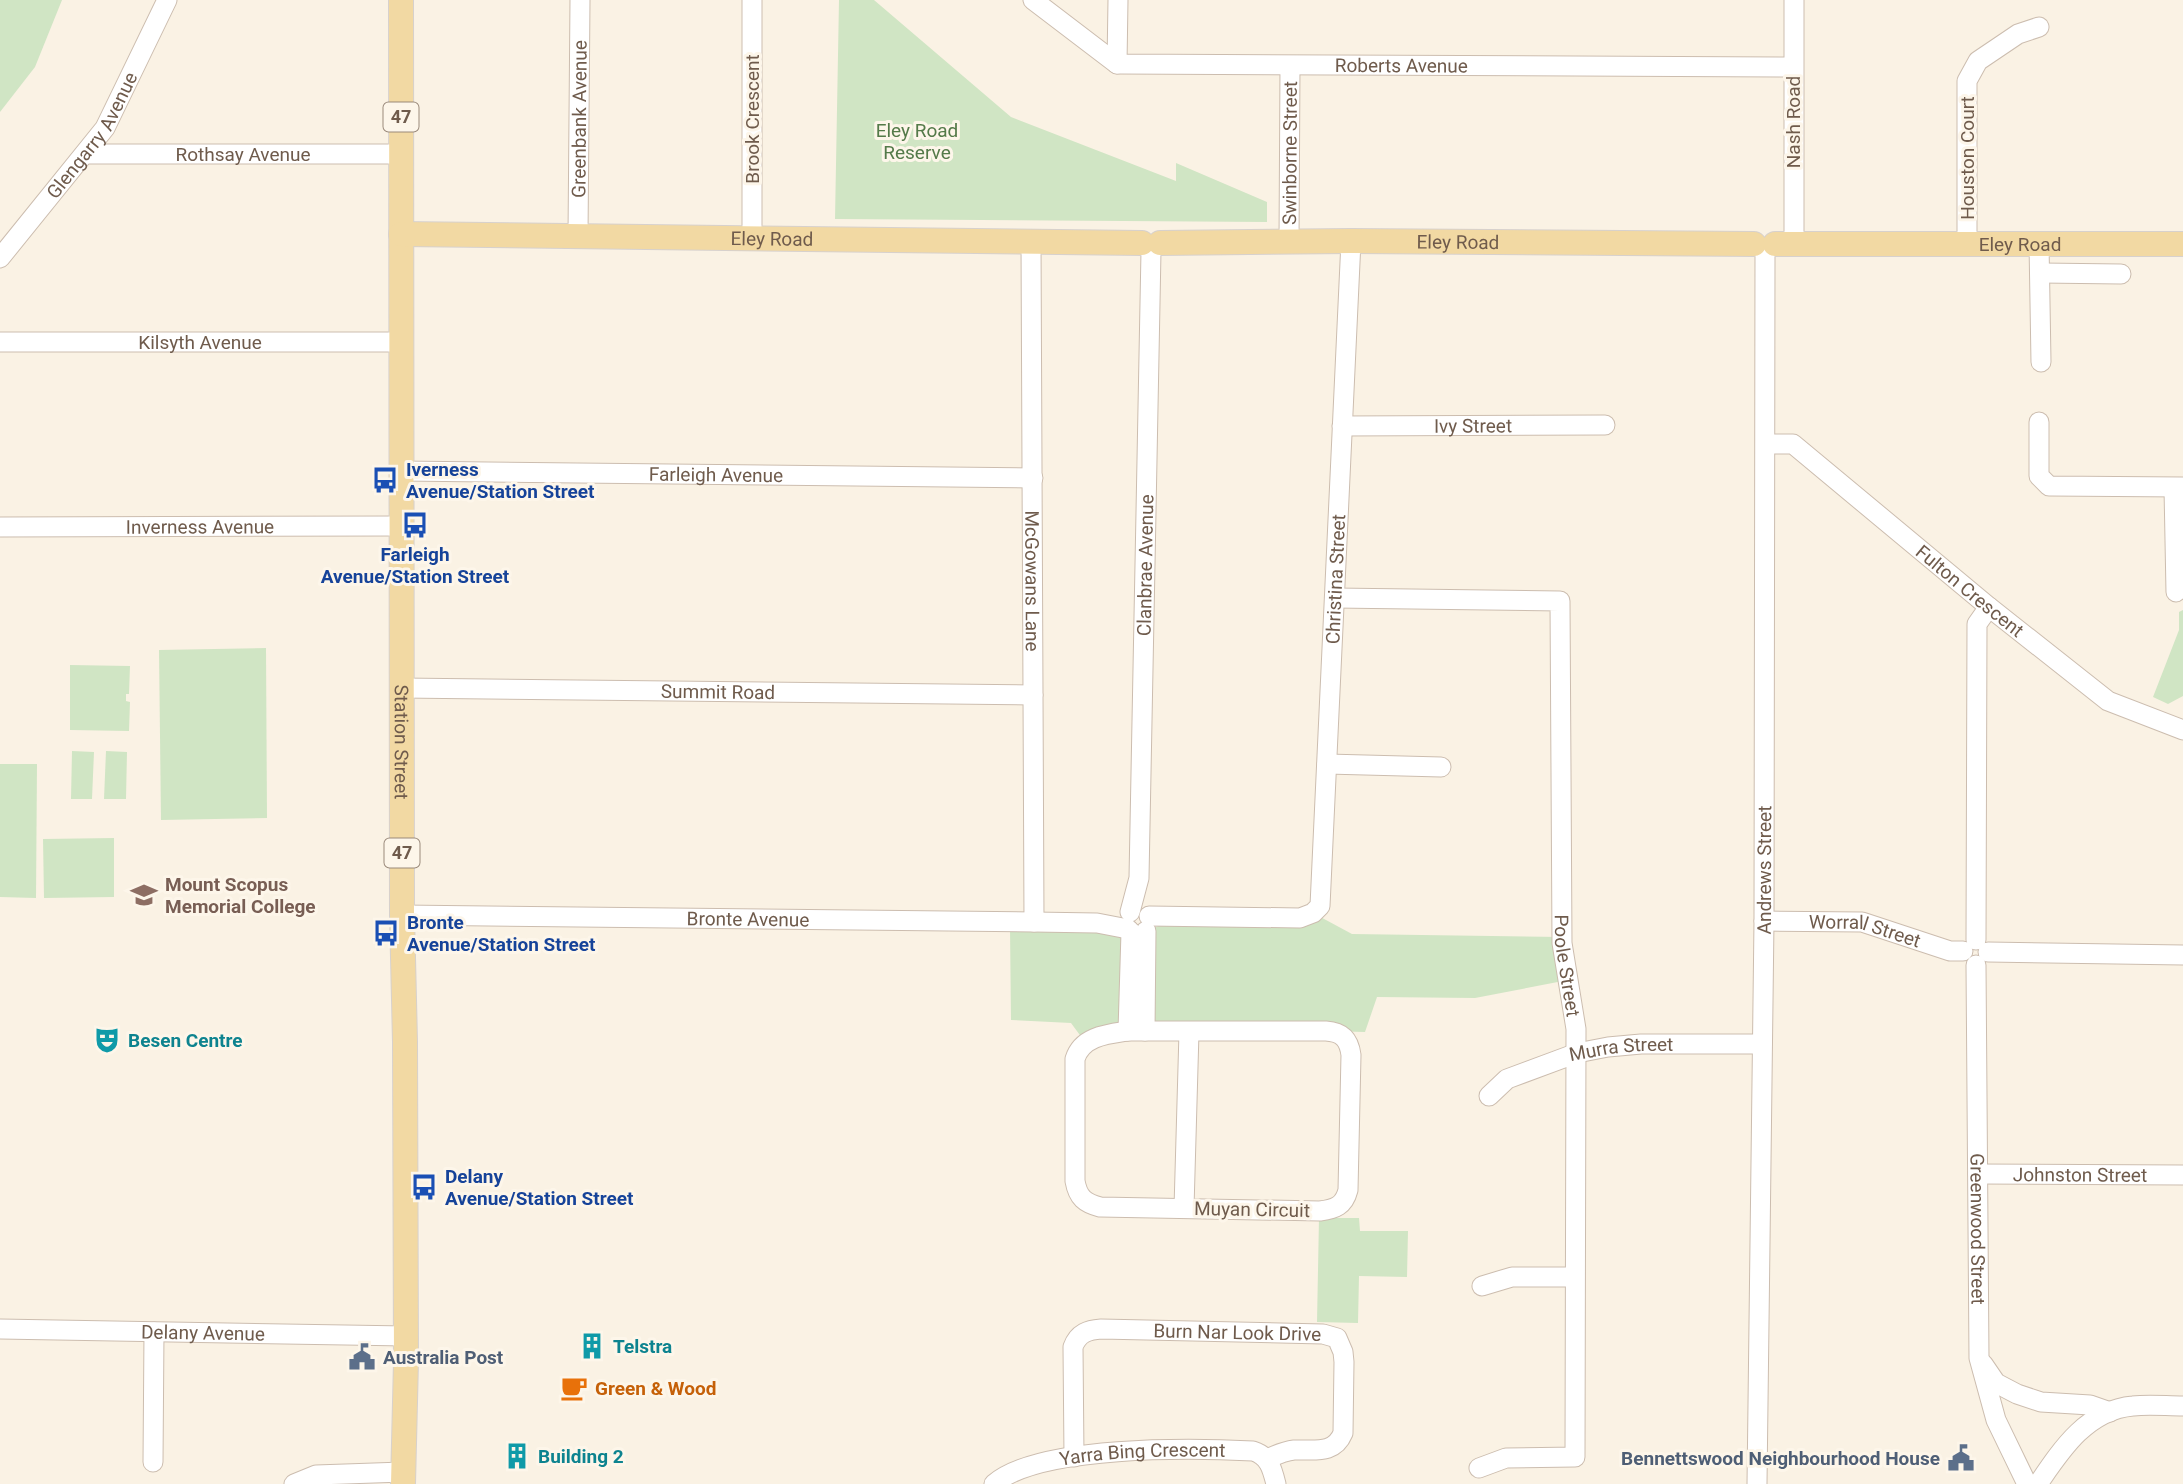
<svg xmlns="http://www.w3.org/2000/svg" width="2183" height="1484" font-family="Roboto,sans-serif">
<rect width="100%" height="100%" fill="#faf2e4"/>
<g fill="#d0e5c4">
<path d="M0,0H62L35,67L0,112Z"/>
<path d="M839,0H874L1011,117L1176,181V163L1267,202V222L835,219Z"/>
<path d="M2183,610V696L2168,704L2153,697L2179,630V612Z"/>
<path d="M266,648L267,818L161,820L159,650Z"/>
<path d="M70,665L130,666L129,694H126V701L130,702L129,731L70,730Z"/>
<path d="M72,751L94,752L92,799H71Z"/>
<path d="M106,751L127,752L126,799H104Z"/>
<path d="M0,764H37L36,898L0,897Z"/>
<path d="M114,838V897L44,898L43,839Z"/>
<path d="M1313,913L1352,934L1562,937L1568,980L1475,998L1377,997L1365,1032L1326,1031L1085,1042L1071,1023L1011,1020L1010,928L1147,929L1194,917Z"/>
<path d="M1319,1218H1359L1360,1231H1408L1407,1277L1359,1276L1358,1323L1317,1322Z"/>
</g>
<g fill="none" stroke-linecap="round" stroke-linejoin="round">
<g stroke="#ccbdaf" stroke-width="21">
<g id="minor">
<path id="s1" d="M1033,0L1117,64L1793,67"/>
<path d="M1794,0V243"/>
<path d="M1117,64L1118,0"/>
<path id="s2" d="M85,154H401"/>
<path id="s3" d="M578,236L580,0"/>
<path d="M752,238V0"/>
<path id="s4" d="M1031,241L1034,922"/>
<path id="s5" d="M1289,242L1290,66"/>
<path d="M1967,243V81L1978,61L2018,34L2039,27"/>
<path d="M2039,243L2041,362"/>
<path id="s6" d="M0,258L105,128L167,0"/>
<path d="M2041,273L2121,274"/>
<path id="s7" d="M0,342H401"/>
<path d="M2039,422V476L2049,486L2183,487"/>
<path id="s8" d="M1342,426L1605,425"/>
<path id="s9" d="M1766,444H1793L1989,607L2108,701L2183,730"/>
<path id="s10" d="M401,471L1033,478"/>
<path d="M2174,488L2176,592"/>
<path id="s11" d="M0,527L401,526"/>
<path id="s12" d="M1335,598L1560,601L1562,943L1576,1029L1575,1457L1506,1458L1479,1468"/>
<path id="s13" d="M401,688L1033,695"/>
<path d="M1327,764L1441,767"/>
<path id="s14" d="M1130,912L1139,878L1151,251"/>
<path id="s15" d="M402,915L1034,922L1097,923L1128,929"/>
<path id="s16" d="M1149,916L1300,918L1313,913L1320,906L1351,241"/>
<path id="s17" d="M1764,921L1862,922L1950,951H1963"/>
<path d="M1976,940L1977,624L1989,607"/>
<path d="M1988,952L2183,955"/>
<path id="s18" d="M1976,965L1979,1358L1996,1420L2027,1484"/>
<path d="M1128,1031H1326C1342,1032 1349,1039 1351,1055L1348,1190C1344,1206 1335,1209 1320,1211L1100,1207C1085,1203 1078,1198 1075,1181V1059C1082,1036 1108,1034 1128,1031Z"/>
<path d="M1128,1031L1131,932"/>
<path d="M1145,1031L1146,931"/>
<path id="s19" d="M1489,1096L1507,1079L1577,1053L1608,1047L1641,1044H1762"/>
<path id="s20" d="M1978,1174L2183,1175"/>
<path d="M1184,1208L1189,1032"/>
<path d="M1482,1286L1512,1277H1574"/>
<path id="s21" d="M0,1329L406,1336"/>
<path d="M1983,1364L1996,1383L2017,1394L2041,1402L2090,1405L2110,1412"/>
<path id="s22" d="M1074,1457L1073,1347C1078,1333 1088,1330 1101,1329L1323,1334L1337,1338L1343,1352L1344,1362L1343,1433C1334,1455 1314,1449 1294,1450C1284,1451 1276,1455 1267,1459"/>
<path d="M153,1462L154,1332"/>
<path d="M294,1484L316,1475L403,1472"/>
<path id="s23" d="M994,1484C1039,1445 1193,1448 1253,1451C1269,1456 1272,1468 1276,1484"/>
<path id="s24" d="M1757,1484L1764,921L1765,254"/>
<path d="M2038,1484C2061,1450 2087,1410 2133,1406C2149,1404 2166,1406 2183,1406"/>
</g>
</g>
<g stroke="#d7d1cd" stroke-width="26">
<g id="major">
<path id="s25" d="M401,0L402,915L405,1042L406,1361L403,1484"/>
<path id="s26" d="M401,234L1142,243"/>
<path id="s27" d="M1160,243L1351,241L1754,244"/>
<path id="s28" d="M1775,244H2183"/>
</g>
</g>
<use href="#minor" stroke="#fff" stroke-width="19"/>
<use href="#major" stroke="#f2d9a3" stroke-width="24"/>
</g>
<defs>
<g id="bus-bare" transform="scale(2.1)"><path d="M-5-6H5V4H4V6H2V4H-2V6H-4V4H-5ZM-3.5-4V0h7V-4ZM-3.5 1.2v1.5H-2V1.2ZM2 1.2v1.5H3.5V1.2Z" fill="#1a4fb4" stroke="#fdf6ea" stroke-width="2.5" paint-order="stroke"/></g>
<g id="school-bare" transform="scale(2.1)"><path d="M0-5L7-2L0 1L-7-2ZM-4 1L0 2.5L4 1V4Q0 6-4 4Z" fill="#8d6e63" stroke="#fdf6ea" stroke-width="2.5" paint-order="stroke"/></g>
<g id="theatre-bare" transform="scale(2.1)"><path d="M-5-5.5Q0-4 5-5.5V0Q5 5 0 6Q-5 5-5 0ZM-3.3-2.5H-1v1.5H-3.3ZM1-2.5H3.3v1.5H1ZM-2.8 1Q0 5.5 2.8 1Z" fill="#0f9aa8" stroke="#fdf6ea" stroke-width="2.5" paint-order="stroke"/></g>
<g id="building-bare" transform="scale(2.1)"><path d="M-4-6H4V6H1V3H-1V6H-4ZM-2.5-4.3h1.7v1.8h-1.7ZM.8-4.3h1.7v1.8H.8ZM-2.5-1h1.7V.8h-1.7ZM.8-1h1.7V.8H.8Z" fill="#0f9aa8" stroke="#fdf6ea" stroke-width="2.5" paint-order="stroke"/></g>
<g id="civic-bare" transform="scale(2.1)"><path d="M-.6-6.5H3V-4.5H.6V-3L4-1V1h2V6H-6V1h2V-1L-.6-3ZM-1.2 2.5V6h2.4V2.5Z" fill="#5c6f8a" stroke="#fdf6ea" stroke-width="2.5" paint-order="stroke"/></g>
<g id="cafe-bare" transform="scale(2.1)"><path d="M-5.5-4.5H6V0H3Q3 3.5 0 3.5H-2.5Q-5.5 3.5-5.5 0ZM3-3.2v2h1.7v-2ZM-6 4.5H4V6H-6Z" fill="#e8710a" stroke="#fdf6ea" stroke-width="2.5" paint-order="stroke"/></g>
</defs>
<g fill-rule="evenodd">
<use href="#bus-bare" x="385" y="480"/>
<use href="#bus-bare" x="415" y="525"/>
<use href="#school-bare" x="144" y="895"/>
<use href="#bus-bare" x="386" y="933"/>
<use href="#theatre-bare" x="107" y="1040"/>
<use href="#bus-bare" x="424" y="1187"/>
<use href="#building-bare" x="592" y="1346"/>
<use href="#civic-bare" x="362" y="1357"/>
<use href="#cafe-bare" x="574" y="1388"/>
<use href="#building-bare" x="517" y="1456"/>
<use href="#civic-bare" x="1961" y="1458"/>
</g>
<g text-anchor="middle" stroke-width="6" stroke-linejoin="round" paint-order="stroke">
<g fill="#fdf6ea" stroke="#9a8a7b" stroke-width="2">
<rect x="383.5" y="102.5" width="35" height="29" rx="5"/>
<rect x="384.5" y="838.5" width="35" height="29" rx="5"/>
</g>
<g font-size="18" font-weight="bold" fill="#6f5b4c">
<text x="401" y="123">47</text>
<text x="402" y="859">47</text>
</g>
<g font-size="19" fill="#6f5b4c" stroke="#fdf6ea">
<text dy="7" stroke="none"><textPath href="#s1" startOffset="390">Roberts Avenue</textPath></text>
<text dy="7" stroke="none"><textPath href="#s3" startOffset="117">Greenbank Avenue</textPath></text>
<text transform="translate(752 119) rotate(-90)" y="7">Brook Crescent</text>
<text transform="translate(1793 122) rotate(-90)" y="7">Nash Road</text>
<text dy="7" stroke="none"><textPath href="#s6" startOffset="154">Glengarry Avenue</textPath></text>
<text dy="7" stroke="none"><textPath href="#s2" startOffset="158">Rothsay Avenue</textPath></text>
<text dy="7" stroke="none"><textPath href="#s5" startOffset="89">Swinborne Street</textPath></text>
<text transform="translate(1967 158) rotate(-90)" y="7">Houston Court</text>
<text dy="7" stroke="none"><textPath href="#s26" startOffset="371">Eley Road</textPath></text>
<text dy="7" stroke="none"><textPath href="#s27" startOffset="298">Eley Road</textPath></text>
<text dy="7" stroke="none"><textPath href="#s28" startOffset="245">Eley Road</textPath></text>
<text dy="7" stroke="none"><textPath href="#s7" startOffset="200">Kilsyth Avenue</textPath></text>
<text dy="7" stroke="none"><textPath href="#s8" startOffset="131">Ivy Street</textPath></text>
<text dy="7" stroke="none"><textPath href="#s10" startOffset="315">Farleigh Avenue</textPath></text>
<text dy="7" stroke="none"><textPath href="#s11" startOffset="200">Inverness Avenue</textPath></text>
<text dy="7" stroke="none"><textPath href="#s14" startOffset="348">Clanbrae Avenue</textPath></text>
<text dy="7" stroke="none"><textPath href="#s16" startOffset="502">Christina Street</textPath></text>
<text dy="7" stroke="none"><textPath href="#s4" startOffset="340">McGowans Lane</textPath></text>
<text dy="7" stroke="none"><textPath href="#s9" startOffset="257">Fulton Crescent</textPath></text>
<text dy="7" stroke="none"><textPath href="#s13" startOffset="317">Summit Road</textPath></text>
<text dy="7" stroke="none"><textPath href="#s25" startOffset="742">Station Street</textPath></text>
<text dy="7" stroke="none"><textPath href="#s24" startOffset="614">Andrews Street</textPath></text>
<text dy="7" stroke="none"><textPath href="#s15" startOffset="346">Bronte Avenue</textPath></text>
<text dy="7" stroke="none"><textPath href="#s17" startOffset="102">Worrall Street</textPath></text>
<text dy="7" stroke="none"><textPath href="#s12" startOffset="590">Poole Street</textPath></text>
<text dy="7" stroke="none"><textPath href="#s19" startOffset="144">Murra Street</textPath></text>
<text dy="7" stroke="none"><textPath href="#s20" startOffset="102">Johnston Street</textPath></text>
<text transform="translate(1252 1209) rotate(1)" y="7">Muyan Circuit</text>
<text dy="7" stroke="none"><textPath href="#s18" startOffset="264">Greenwood Street</textPath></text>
<text dy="7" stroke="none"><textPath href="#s21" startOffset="203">Delany Avenue</textPath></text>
<text dy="7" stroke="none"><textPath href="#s22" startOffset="282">Burn Nar Look Drive</textPath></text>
<text dy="7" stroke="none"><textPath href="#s23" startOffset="154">Yarra Bing Crescent</textPath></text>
</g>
<g font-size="19" fill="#547a49" stroke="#fdf6ea">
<text x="917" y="137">Eley Road<tspan x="917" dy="22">Reserve</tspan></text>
</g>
<g font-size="19" font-weight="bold" fill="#164399" stroke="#fdf6ea" text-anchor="start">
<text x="406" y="476">Iverness<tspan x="406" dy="22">Avenue/Station Street</tspan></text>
<text x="415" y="561" text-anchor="middle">Farleigh<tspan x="415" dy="22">Avenue/Station Street</tspan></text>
<text x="407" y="929">Bronte<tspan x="407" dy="22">Avenue/Station Street</tspan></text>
<text x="445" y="1183">Delany<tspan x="445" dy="22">Avenue/Station Street</tspan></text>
</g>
<g font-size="19" font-weight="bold" fill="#785e54" stroke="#fdf6ea" text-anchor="start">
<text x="165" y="891">Mount Scopus<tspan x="165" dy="22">Memorial College</tspan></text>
</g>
<g font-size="19" font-weight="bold" fill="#0d838f" stroke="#fdf6ea" text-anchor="start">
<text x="128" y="1047">Besen Centre</text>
<text x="613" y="1353">Telstra</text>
<text x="538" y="1463">Building 2</text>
</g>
<g font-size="19" font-weight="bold" fill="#4e5e75" stroke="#fdf6ea" text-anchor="start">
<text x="383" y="1364">Australia Post</text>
<text x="1940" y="1465" text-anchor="end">Bennettswood Neighbourhood House</text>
</g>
<g font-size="19" font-weight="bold" fill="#c56008" stroke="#fdf6ea" text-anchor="start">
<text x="595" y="1395">Green &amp; Wood</text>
</g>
</g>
</svg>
